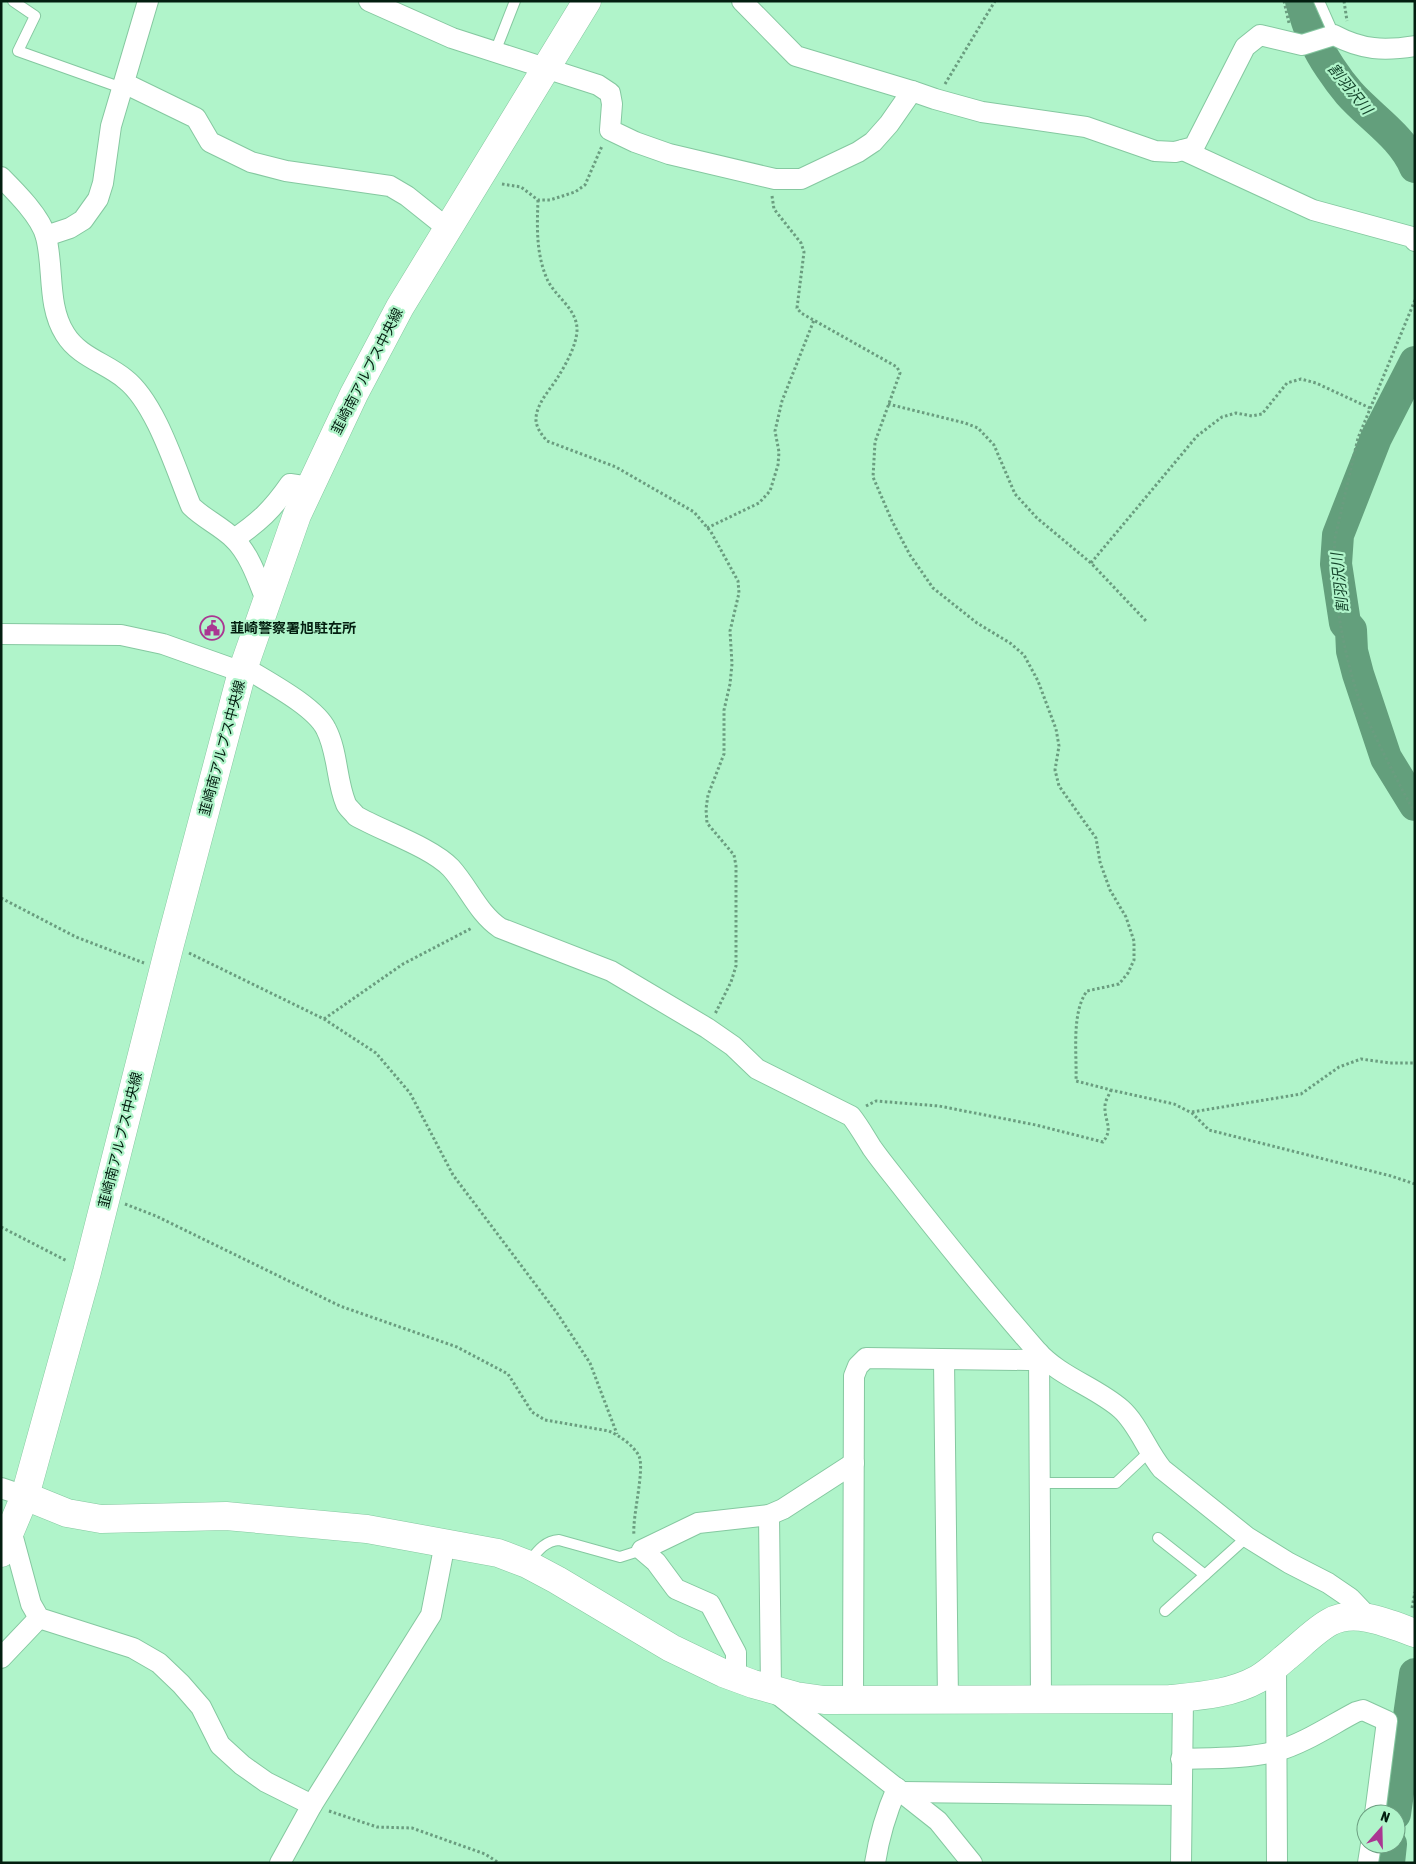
<svg xmlns="http://www.w3.org/2000/svg" width="1416" height="1864" font-family="'Asap Condensed','Noto Sans JP',sans-serif">
<rect width="100%" height="100%" fill="#b0f4ca"/>
<g fill="none" stroke-linecap="round" stroke-linejoin="round">
<g stroke="#639f7c" stroke-width="32">
<path d="M1301,1C1305,14 1308,29 1315,41C1322,57 1337,79 1349,93C1370,117 1402,136 1415,167"/>
<path d="M1415,362L1376,438L1338,535L1336,564L1345,623L1351,630L1352,651L1358,674L1386,758L1415,805"/>
<path d="M1395,1814L1415,1674"/>
<path d="M1389,1863L1391,1844"/>
</g>
<g stroke="#85c8a0" stroke-width="12">
<g id="lane">
<path d="M13,1L35,16L18,51L122,88"/>
<path d="M1319,1L1334,35"/>
<path d="M495,52L515,1"/>
<path d="M1040,1483H1116L1149,1452"/>
<path d="M1158,1538L1205,1575"/>
<path d="M528,1563C537,1552 544,1541 559,1540L620,1557L642,1550"/>
<path d="M1165,1611L1247,1537"/>
</g>
</g>
<g stroke="#85c8a0" stroke-width="22">
<g id="street">
<path d="M369,1L452,38L598,85L610,93L612,104L610,130L635,142L669,154L775,179H801L858,152L873,142L889,124L912,91"/>
<path d="M742,1L796,56L912,91L935,99L982,112L1086,127L1155,151L1175,152L1194,147L1245,47L1260,35L1302,45L1334,35C1362,50 1384,51 1415,46"/>
<path d="M124,83L196,118L210,142L251,162L286,171L390,186L407,196L447,228"/>
<path d="M1183,150L1313,210L1412,237L1415,241"/>
<path d="M1,177C16,192 41,217 46,237C54,268 47,306 65,334C79,357 106,363 125,379C156,403 176,470 191,506C204,519 221,526 234,539C250,555 258,580 266,600"/>
<path d="M46,236L70,228L83,220L98,199L103,183L111,126L148,1"/>
<path d="M234,539C259,522 272,510 290,484L310,487"/>
<path d="M1,634L121,635L163,644L242,672"/>
<path d="M244,667C266,681 315,706 326,729C338,752 336,780 346,804C348,808 353,812 356,816C382,831 431,847 451,868C469,888 478,913 500,928L611,971L707,1028L733,1046L757,1069L851,1116C859,1126 865,1137 872,1148C879,1158 887,1168 895,1178C941,1237 988,1295 1037,1351C1060,1377 1096,1387 1121,1409C1138,1424 1147,1451 1162,1469L1247,1537L1289,1563L1328,1583L1350,1598L1371,1620"/>
<path d="M944,1360L948,1701"/>
<path d="M1,1488L25,1496"/>
<path d="M769,1515L771,1689L938,1821L972,1863"/>
<path d="M11,1530L31,1604L39,1618L133,1648L159,1663L181,1684L201,1707L220,1745L242,1765L266,1782L312,1805"/>
<path d="M1,1658L39,1618"/>
<path d="M1276,1665L1277,1863"/>
<path d="M736,1678V1653L710,1604L676,1589L656,1562L642,1550L698,1523L769,1515L783,1509L854,1463"/>
<path d="M853,1700L854,1376L858,1366L866,1358L1028,1360L1039,1353L1041,1700"/>
<path d="M1181,1759C1213,1758 1246,1759 1277,1751C1305,1743 1331,1725 1356,1712L1363,1710L1387,1721L1375,1814"/>
<path d="M901,1792L1181,1795"/>
<path d="M280,1863L312,1805L431,1615L445,1543"/>
<path d="M875,1863C879,1837 886,1813 897,1788"/>
<path d="M1181,1863L1183,1698"/>
<path d="M1368,1863L1371,1844"/>
</g>
</g>
<g stroke="#85c8a0" stroke-width="29">
<path id="secondary" d="M25,1496L67,1513L101,1519L226,1516L367,1529L498,1553L527,1564L557,1580L671,1648L723,1673L753,1684L796,1696L824,1700L1170,1699C1200,1696 1231,1694 1258,1679C1268,1673 1277,1665 1285,1658C1299,1647 1315,1630 1330,1622C1355,1608 1390,1624 1415,1633"/>
</g>
<g stroke="#85c8a0" stroke-width="29">
<path id="primary" d="M1,1553L25,1496L87,1272L170,944L242,672L297,515L354,394L400,307L587,1"/>
</g>
<g stroke="#6a9d7f" stroke-width="3" stroke-dasharray="2.5 2.5" stroke-linecap="butt">
<path d="M1284,1L1289,23"/>
<path d="M1344,1L1347,21"/>
<path d="M945,84L995,1"/>
<path d="M502,184L521,187L538,200H550L575,192L585,185L602,146"/>
<path d="M772,196L774,209L801,243L804,252L797,308L801,313L897,367L900,373L875,442L873,477L892,521L910,555L933,588L977,623L1010,643L1024,655L1038,681L1056,729L1059,746L1055,770L1059,786L1096,838L1100,862L1110,890L1126,917L1134,941V960L1128,973L1119,984L1087,991C1071,1013 1077,1054 1076,1081L1111,1090L1174,1104L1192,1113L1209,1130L1391,1176L1415,1184"/>
<path d="M538,200C537,228 536,253 547,279C555,297 578,309 577,331C576,346 566,364 558,377C550,390 535,405 536,421C537,429 542,435 547,441L616,467L694,512L711,532L738,581L739,593L730,631L732,664L730,684L724,710V754L708,795L706,809L707,823L734,855L736,866V966L731,982L715,1014"/>
<path d="M1415,300L1358,438L1335,538C1331,586 1343,650 1358,696C1364,714 1373,731 1381,748C1392,770 1403,792 1415,813"/>
<path d="M888,404L965,423L978,428L994,445L1015,494L1037,518L1091,563L1146,621"/>
<path d="M707,528L759,503L770,491L778,465L779,452L775,431L782,401L814,320"/>
<path d="M1091,563L1197,436L1222,417L1236,413L1252,416L1262,414L1287,383L1301,379L1316,383L1370,408"/>
<path d="M1,898L76,937L144,963"/>
<path d="M189,953L324,1019L376,1053L410,1093L453,1175L557,1313L590,1363L617,1434"/>
<path d="M324,1019L403,964L472,928"/>
<path d="M866,1106L876,1101L939,1106L1036,1125L1103,1142C1114,1128 1104,1121 1105,1106C1105,1101 1109,1095 1111,1090"/>
<path d="M1192,1112L1301,1094L1339,1067L1361,1059L1390,1063H1415"/>
<path d="M125,1204L156,1216L340,1306L457,1347L508,1374L532,1412L545,1420L609,1431C620,1436 633,1445 639,1456C645,1470 632,1517 634,1535"/>
<path d="M1,1227L67,1261"/>
<path d="M1412,1608L1415,1592"/>
<path d="M329,1811L377,1827L412,1828L485,1854L499,1863"/>
</g>
<use href="#lane" stroke="#fff" stroke-width="10"/>
<use href="#street" stroke="#fff" stroke-width="20"/>
<use href="#secondary" stroke="#fff" stroke-width="28"/>
<use href="#primary" stroke="#fff" stroke-width="28"/>
</g>
<defs>
<g id="civic-ring" transform="scale(1.25)"><circle r="9.5" fill="#b0f4ca" stroke="#aa3792" stroke-width="1.5"/><path d="M-.6-6.5H3V-4.5H.6V-3L4-1V1h2V6H-6V1h2V-1L-.6-3ZM-1.2 2.5V6h2.4V2.5Z" fill="#aa3792"/></g>
</defs>
<g fill-rule="evenodd">
<use href="#civic-ring" x="212" y="628"/>
</g>
<g text-anchor="middle" stroke-width="4.5" stroke-linejoin="round" paint-order="stroke">
<g font-size="14" fill="#031e10" stroke="#b0f4ca">
<text transform="translate(367 371) rotate(-63)" y="5">韮崎南アルプス中央線</text>
<text transform="translate(222 748) rotate(-75)" y="5">韮崎南アルプス中央線</text>
<text transform="translate(120 1140) rotate(-76)" y="5">韮崎南アルプス中央線</text>
</g>
<g font-size="14" font-weight="bold" fill="#031e10" stroke="#b0f4ca" text-anchor="start">
<text x="230" y="633">韮崎警察署旭駐在所</text>
</g>
<g font-size="15" font-style="italic" fill="#15452c" stroke="#b0f4ca">
<text transform="translate(1350 89) rotate(51)" y="5">割羽沢川</text>
<text transform="translate(1340 583) rotate(-96)" y="5">割羽沢川</text>
</g>
</g>
<rect width="1416" height="1864" fill="none" stroke="#031e10" stroke-width="5"/>
<g transform="translate(1381 1829) rotate(20)"><circle r="24" fill="#b0f4ca" stroke="#6b9e80"/>
<path d="M0-4L9 19L0 12L-9 19Z" fill="#aa3792"/>
<text y="-8" font-size="14" font-weight="bold" text-anchor="middle" fill="#031e10">N</text>
</g>
</svg>
